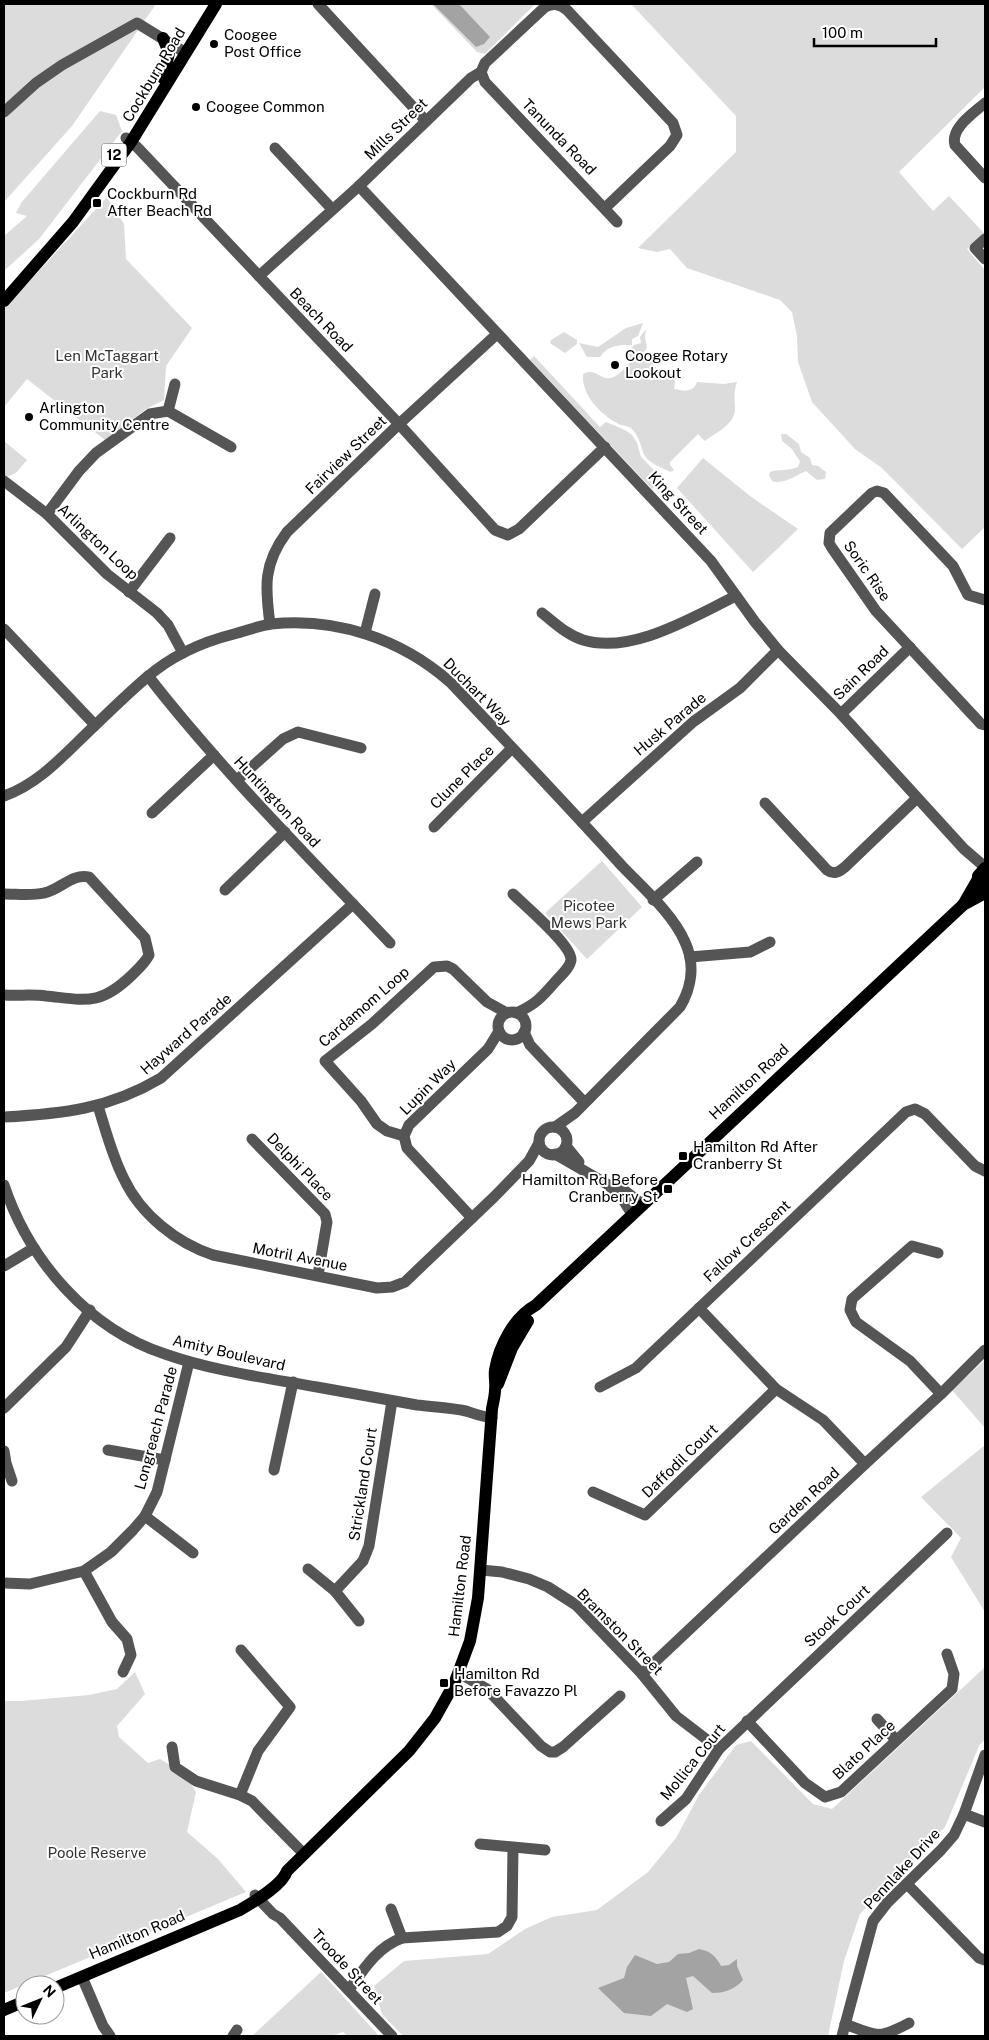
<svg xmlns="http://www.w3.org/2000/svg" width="989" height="2040" font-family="'Public Sans',sans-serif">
<rect width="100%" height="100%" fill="#fff"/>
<g fill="#dcdcdc">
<path d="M4,4H156L72,126L4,202Z"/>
<path d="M431,4H535L485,54L477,52Z"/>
<path d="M631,4H985V87L899,172L933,211L949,196L984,233L967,249L985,270V527L962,549L882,468L855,449L812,402L798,362L797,336L792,312L780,300L687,268L670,249L657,252L638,248L736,152V116Z"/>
<path d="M100,111L116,115L122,131L39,239L4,271V236L27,216L16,213L21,203Z"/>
<path d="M107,197L124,224L126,259L192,328L166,366L164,400L146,409L105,440L27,379L4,407V309Z"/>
<path d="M643,323L638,336L632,339V345C617,345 609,345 600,357H587L579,343L598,347L626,328Z"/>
<path d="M646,329L645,337L647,348L642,354L648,355L655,367L675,381L674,389C684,391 693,393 697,382L724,384L737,382C733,392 735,400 735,410C734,425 715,433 705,441L698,434L670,462V465L674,470L671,472C662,468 647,463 643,452C640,443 639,436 631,428C627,425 621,426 617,423C600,414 581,394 583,374C602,364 602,397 631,361L626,360L625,356L634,345L641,343L640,337Z"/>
<path d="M564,332L577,340V344L565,353L550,343L551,340Z"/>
<path d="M534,356L600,427L606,422L625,430L632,435L637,443L641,457L663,479L652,489L530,360Z"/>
<path d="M781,434H786L799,444L801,452L810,458L812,465L818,466L826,472L825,479L817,480L806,471C796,475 784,485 772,481L769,475L770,472C779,469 789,471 798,467L800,461L791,448L782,441Z"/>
<path d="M4,441L27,460L16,473L4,478Z"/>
<path d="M703,458L750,496L798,529L753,572L677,488Z"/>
<path d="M602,861L642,907L587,959L545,913Z"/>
<path d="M985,1360V1428L952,1390Z"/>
<path d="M985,1445V1612L951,1557L961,1538L921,1497Z"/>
<path d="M985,1667V1739L979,1746L945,1827L860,1914L844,1961L828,2036H403L382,2014L374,1986L404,1961L488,1954L525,1929L552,1917L597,1910L648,1872L676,1838L699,1795L736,1745L751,1741L813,1804L832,1809Z"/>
<path d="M135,1672L145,1694L117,1726L119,1737L148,1763L160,1759L184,1773L196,1792L187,1832L218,1859L246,1892L4,1993V1701H21L89,1695L117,1689Z"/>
<path d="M321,1972L379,2036H347L343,2032L331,2036H252Z"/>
</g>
<g fill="#a3a3a3">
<path d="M433,4H459L490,37L484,44L476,47Z"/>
<path d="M699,1949C710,1951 716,1956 721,1966L729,1965L737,1959V1966L743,1980C734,1990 724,1993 712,1993L693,1976L686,1978L693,2009L687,2012L667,2004L651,2016L624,2013L598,1988L624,1978L627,1967L635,1955L657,1964L669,1962L678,1954L689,1953Z"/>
</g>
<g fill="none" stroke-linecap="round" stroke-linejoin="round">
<g stroke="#555" stroke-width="11">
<path d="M318,4L426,121"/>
<path d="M481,72L485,82L617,222"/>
<path d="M985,103C974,113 950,128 955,145L985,178"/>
<path d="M4,112L36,83L62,65L137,23L186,53"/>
<path d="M126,138L137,147L399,424L495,530L508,535L519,529L605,447"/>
<path d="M275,148L332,209"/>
<path d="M359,186L711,561L755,622L778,650L841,714L964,849L985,867"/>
<path d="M985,239L975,248L985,259"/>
<path d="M259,276L359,186L471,78L481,72L485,63L545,7C554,3 560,4 567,10L673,123L677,135L670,146L605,208"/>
<path d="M168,411L175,384"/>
<path d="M4,481L47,514L107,574L157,613L168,625L183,653"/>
<path d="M47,514L79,471L96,453L150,414L168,411L231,447"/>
<path d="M129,592L170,538"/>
<path d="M985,600L968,595L953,566L884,493L877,491L872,493L830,533L829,543L832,548L876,611L981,724L985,725"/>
<path d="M542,613C555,623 567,635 583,640C632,655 694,616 736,596"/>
<path d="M270,624C265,587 263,564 287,532L399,424L497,334"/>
<path d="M4,629L95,725"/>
<path d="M365,633L375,594"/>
<path d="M148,676C222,771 308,856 390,943"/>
<path d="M841,714L910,647"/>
<path d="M237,780L283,739L298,732L361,748"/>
<path d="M4,796C38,784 62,757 88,732C107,714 126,695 146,678C171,656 202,642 234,634C246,631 258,626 271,624C336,617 401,639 450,682C508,743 566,804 622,866C643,888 673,914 685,942C695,964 692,987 680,1007L575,1113L555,1127"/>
<path d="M765,803L827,870C834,875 839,872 845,867L917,798"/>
<path d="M152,813L214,755"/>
<path d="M582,822L693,722L740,688L778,650"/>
<path d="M434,827L512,748"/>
<path d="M225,890L285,832"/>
<path d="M4,894C17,894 31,896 44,893C60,890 72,873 89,877L145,938L149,955C145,963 138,969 132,975C100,1006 86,1000 46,996C32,994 18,996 4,995"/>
<path d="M513,894C524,905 572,945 571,960C570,968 560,976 555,982C542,997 535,1005 516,1013"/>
<path d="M653,900L697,862"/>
<path d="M690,957L750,952L770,942"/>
<circle cx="512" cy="1026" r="14"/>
<path d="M524,1032L530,1045L584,1102"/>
<path d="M98,1106C106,1131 112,1156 124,1179C141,1215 177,1243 213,1255L377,1288L392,1287L405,1282L494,1197L529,1161L539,1143"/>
<path d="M4,1117C62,1114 109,1109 161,1078L353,904"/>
<circle cx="553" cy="1141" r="14"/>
<path d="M404,1136L387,1131L377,1124L361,1101L325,1061L372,1024L434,967L447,966L453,969L487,1002L507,1013"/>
<path d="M252,1139L325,1214L327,1222L318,1275"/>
<path d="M566,1146L579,1162"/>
<path d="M555,1154L607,1184L620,1195L632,1214"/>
<path d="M615,1183L642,1204"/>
<path d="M4,1185C29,1260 88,1329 165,1354C213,1371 267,1378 317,1387C350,1393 384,1399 417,1405C433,1407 451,1408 466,1411C475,1414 483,1417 492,1418"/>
<path d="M472,1218L407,1148L404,1136L409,1125L488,1049L499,1031"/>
<path d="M938,1253L912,1246L852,1299L850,1310L856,1322L910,1361L941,1394"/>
<path d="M4,1266L34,1248"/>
<path d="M699,1308L776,1389L823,1420L865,1464"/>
<path d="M600,1387L636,1368L906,1112L915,1109L925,1114L975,1166L985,1171"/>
<path d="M4,1408L66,1347L90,1310"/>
<path d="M108,1450L165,1460"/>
<path d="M4,1451L6,1463L12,1481"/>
<path d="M274,1470L293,1382"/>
<path d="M593,1492L645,1515L776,1389"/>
<path d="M145,1516L193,1553"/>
<path d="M308,1569L335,1591L359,1621"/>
<path d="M481,1570L502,1572L529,1579L548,1587L576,1605L642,1674L676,1716L719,1749"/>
<path d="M84,1571L112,1622L127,1639L131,1655L123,1672"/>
<path d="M4,1583L30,1584L84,1571L111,1552L133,1530L145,1516L157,1492L189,1362"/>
<path d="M335,1591L363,1561L369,1546L392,1401"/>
<path d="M459,1673L487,1689L541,1746L550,1752H555L563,1747L620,1696"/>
<path d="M642,1674L865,1464L941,1394L985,1350"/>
<path d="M877,1719L896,1740"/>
<path d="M747,1721L805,1783L825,1797L841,1792L952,1689L954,1674L947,1654"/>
<path d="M172,1747L175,1767L196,1781L240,1795L252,1801L304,1854"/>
<path d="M240,1795L258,1751L290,1707L241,1650"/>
<path d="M964,1814L985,1822"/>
<path d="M661,1821L686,1799L719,1749L947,1533"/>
<path d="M480,1844L545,1850"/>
<path d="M907,1884L979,1958L985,1960"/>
<path d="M255,1895L273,1914L280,1918L392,2036"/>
<path d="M391,1909L402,1938"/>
<path d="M82,1977L103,2026L110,2036"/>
<path d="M349,1990C363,1970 377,1947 402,1938L498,1932L507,1926L512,1917L513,1848"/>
<path d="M845,2024C877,2036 877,2040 909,2023"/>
<path d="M233,2036L237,2030"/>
<path d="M842,2036L873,1921L887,1903L941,1850L954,1835L964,1814L985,1755"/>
</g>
<g stroke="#000" stroke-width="12">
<path d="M163,78L169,53L163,38"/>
<path d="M4,301L73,222L131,142L216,4"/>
<path d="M980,886L978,876L985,868"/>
<path d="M963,905L978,879"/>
<path d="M498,1384L512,1348L528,1321"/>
<path d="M55,1988L240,1910C253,1902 282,1886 287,1871L409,1751L435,1718L454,1684L470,1641L478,1598L492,1409C493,1403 495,1396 495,1390C496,1383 494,1377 495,1370C499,1346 514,1317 536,1305L963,905L985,893"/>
<path d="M4,2010L25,2001"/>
</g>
</g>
<g fill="#000" stroke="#fff" stroke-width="2">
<circle cx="214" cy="44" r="5"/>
<circle cx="196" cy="107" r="5"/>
<rect x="92" y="198" width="10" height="10" rx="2.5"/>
<circle cx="615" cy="365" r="5"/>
<circle cx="29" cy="417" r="5"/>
<rect x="678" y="1151" width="10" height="10" rx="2.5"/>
<rect x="663" y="1184" width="10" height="10" rx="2.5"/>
<rect x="439" y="1678" width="10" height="10" rx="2.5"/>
</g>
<g text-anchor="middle" stroke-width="4" stroke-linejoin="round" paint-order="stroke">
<rect fill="#fff" stroke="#4c4c4c" stroke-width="1" x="101.5" y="143.5" width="25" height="23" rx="4"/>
<g font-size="14" font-weight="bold" fill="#000">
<text x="114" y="160">12</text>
</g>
<g font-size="15" fill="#000" stroke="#fff" text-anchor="start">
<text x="224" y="40">Coogee<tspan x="224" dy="17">Post Office</tspan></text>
<text x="206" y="112">Coogee Common</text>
<text x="107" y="199">Cockburn Rd<tspan x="107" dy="17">After Beach Rd</tspan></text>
<text x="625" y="361">Coogee Rotary<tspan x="625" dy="17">Lookout</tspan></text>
<text x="39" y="413">Arlington<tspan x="39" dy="17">Community Centre</tspan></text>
<text x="693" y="1152">Hamilton Rd After<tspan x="693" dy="17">Cranberry St</tspan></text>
<text x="658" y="1185" text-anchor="end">Hamilton Rd Before<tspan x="658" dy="17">Cranberry St</tspan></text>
<text x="454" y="1679">Hamilton Rd<tspan x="454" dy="17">Before Favazzo Pl</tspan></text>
</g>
<g font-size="15" fill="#000" stroke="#fff">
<text transform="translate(154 75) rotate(-59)" y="5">Cockburn Road</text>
<text transform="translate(396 129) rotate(-44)" y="5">Mills Street</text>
<text transform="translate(559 137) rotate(46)" y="5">Tanunda Road</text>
<text transform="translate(321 320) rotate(46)" y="5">Beach Road</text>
<text transform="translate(346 455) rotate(-44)" y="5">Fairview Street</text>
<text transform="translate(678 503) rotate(47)" y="5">King Street</text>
<text transform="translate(98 542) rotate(43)" y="5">Arlington Loop</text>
<text transform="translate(867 571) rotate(55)" y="5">Soric Rise</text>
<text transform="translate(861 673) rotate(-44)" y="5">Sain Road</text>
<text transform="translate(477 692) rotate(45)" y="5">Duchart Way</text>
<text transform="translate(670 724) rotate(-40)" y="5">Husk Parade</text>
<text transform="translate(462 777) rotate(-45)" y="5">Clune Place</text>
<text transform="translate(277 802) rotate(47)" y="5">Huntington Road</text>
<text transform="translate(364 1007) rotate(-41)" y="5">Cardamom Loop</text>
<text transform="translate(186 1034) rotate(-41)" y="5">Hayward Parade</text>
<text transform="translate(749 1082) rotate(-43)" y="5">Hamilton Road</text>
<text transform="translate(428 1087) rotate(-45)" y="5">Lupin Way</text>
<text transform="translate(300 1167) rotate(46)" y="5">Delphi Place</text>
<text transform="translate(747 1241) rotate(-43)" y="5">Fallow Crescent</text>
<text transform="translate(300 1257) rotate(11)" y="5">Motril Avenue</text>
<text transform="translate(229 1353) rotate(13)" y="5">Amity Boulevard</text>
<text transform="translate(156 1428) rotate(-75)" y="5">Longreach Parade</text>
<text transform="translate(680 1461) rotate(-44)" y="5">Daffodil Court</text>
<text transform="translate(363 1484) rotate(-81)" y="5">Strickland Court</text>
<text transform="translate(804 1501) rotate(-43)" y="5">Garden Road</text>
<text transform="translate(460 1586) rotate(-83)" y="5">Hamilton Road</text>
<text transform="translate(837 1616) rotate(-43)" y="5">Stook Court</text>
<text transform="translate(620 1632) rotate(45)" y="5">Bramston Street</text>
<text transform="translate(864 1750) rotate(-43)" y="5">Blato Place</text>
<text transform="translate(693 1762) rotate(-51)" y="5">Mollica Court</text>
<text transform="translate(902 1869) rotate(-47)" y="5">Pennlake Drive</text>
<text transform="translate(137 1935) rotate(-23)" y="5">Hamilton Road</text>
<text transform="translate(347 1967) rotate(47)" y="5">Troode Street</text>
</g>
<g font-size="15" fill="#333" stroke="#fff">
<text x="107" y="361">Len McTaggart<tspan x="107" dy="17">Park</tspan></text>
<text x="589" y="911">Picotee<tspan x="589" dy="17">Mews Park</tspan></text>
<text x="97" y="1858">Poole Reserve</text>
</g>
</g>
<rect width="989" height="2040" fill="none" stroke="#000000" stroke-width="10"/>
<g transform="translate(40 2000) rotate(47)"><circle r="24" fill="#ffffff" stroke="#999999"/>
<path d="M0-4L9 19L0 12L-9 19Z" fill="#000000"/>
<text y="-8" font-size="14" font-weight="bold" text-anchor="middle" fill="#000000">N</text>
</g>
<path d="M814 38v8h122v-8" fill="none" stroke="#000000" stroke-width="2.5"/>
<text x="822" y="38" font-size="15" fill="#000000" stroke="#ffffff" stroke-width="4" paint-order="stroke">100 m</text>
</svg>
